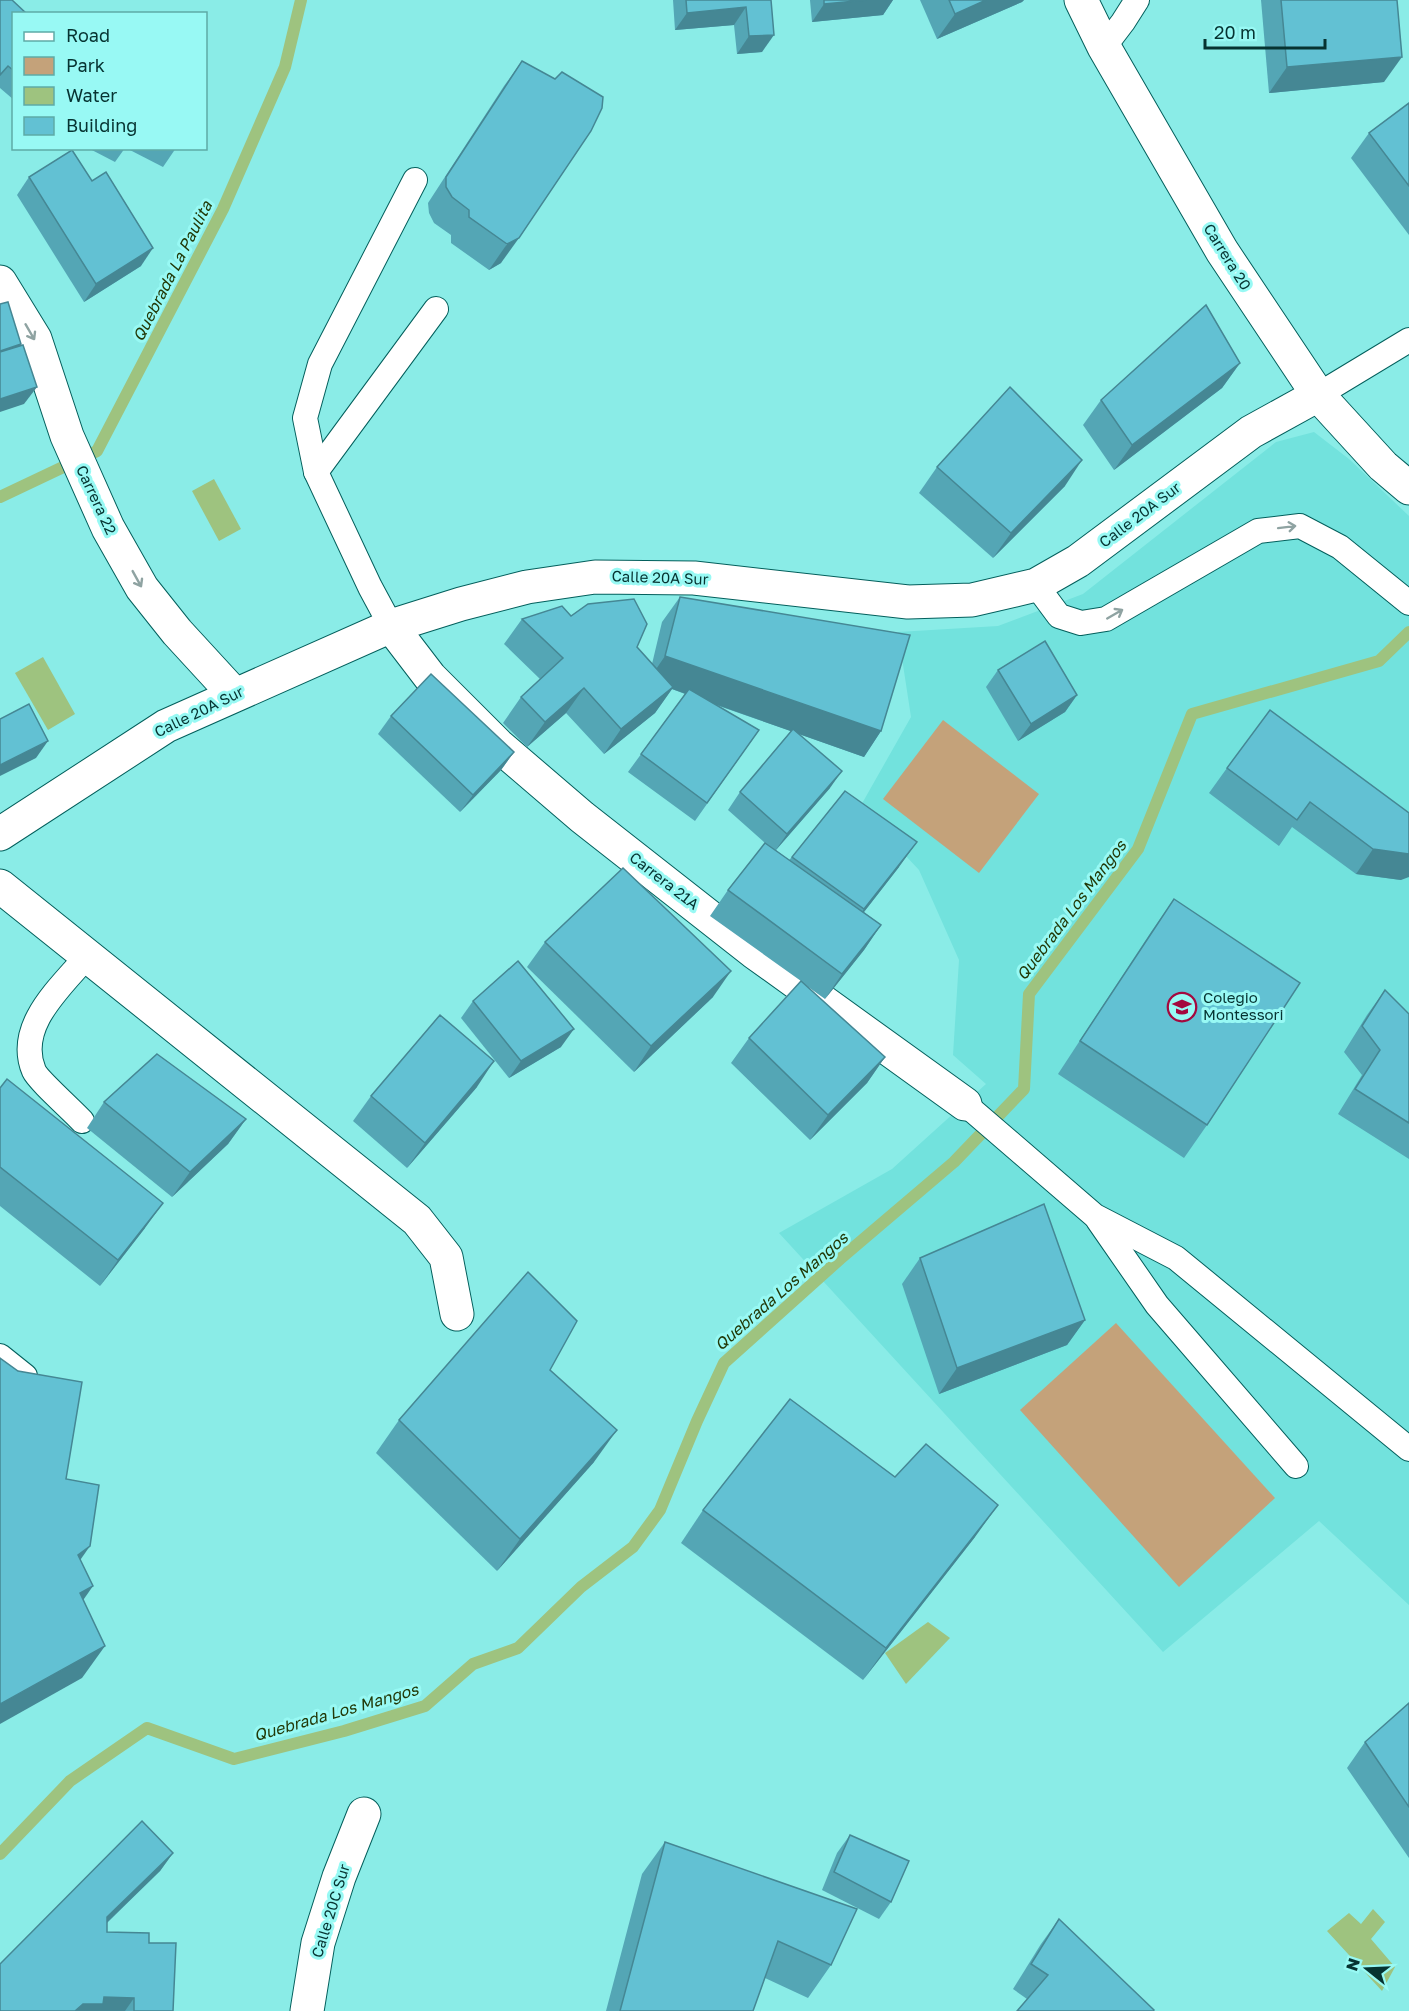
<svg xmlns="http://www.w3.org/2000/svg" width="1409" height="2011" font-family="'Golos Text',sans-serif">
<rect width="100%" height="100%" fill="#8aece7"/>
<path fill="#72e2dd" d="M1314,432L1349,459L1409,516V1605L1319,1521L1163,1652L779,1233L892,1169L986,1084L953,1055L959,960L919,870L860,807L911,717L898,632L998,626L1083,594L1276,442Z"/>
<g fill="#c4a27a">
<path d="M943,720L1039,794L979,873L883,799Z"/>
<path d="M1116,1323L1275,1498L1179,1587L1020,1410Z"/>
</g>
<g fill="#9ec37f">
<path d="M214,479L241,529L219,541L192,491Z"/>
<path d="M43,657L75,714L48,730L15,673Z"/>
<path d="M928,1622L950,1638L906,1684L885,1653Z"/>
<path d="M1373,1909L1385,1922L1371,1939L1395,1967L1382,1991L1327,1931L1349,1913L1361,1924Z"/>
</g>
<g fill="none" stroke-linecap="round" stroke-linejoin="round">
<g stroke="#9ec37f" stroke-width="12">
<path d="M0,497L97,451L223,209L285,67L301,0"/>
<path d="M0,1854L70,1781L147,1728L234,1759L344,1731L425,1706L473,1664L518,1648L581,1587L633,1547L660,1510L697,1421L724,1363L840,1259L954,1162L1024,1089L1029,994L1138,849L1192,714L1379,661L1409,632"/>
</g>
<g stroke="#035f5c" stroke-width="26">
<g id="service">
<path d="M1104,47L1123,22L1137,0"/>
<path d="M1318,395L1409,340"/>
<path d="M316,472L436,309"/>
<path d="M1036,585L1059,616L1081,623L1106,619L1258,531L1300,526L1340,547L1409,603"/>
<path d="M391,626L370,587L316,472L305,418L320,364L415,180"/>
<path d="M965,1104L1095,1216L1176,1258L1409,1449"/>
<path d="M82,1121C73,1111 38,1080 34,1071C15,1026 61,987 87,956"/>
<path d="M1098,1220L1157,1305L1296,1466"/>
<path d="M0,1356L25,1376"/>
</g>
</g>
<g stroke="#035f5c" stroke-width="35">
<g id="minor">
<path d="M1081,0L1104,47L1222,251L1318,395L1383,466L1409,488"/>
<path d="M0,282L35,339L67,436L108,528L142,588L177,632L234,694"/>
<path d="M391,626L430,677L498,745L582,817L754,952L965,1104"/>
<path d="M0,834L166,726L391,626L461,604L527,587L595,577L694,578L908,602L972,600L1036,585L1078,561L1251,432L1318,395"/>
<path d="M0,886L417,1220L446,1257L457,1314"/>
<path d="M307,2011L318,1943L339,1877L364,1814"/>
</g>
</g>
<use href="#service" stroke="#fff" stroke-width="24"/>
<use href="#minor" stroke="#fff" stroke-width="33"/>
</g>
<g fill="#54a6b5">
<path d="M0,0L14,14V100L0,88Z"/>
<path d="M673,0H771L762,52L737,54L734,25L675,30Z"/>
<path d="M810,0H893L883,15L812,22Z"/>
<path d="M920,0H1024L1022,2L937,39Z"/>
<path d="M1261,0H1397L1384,82L1269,93Z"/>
<path d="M522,61L555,79L501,263L489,270L451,243V235L434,223L429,213L428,203L504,86Z"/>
<path d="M1409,103V235L1351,158L1369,133Z"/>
<path d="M88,148H125L115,162Z"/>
<path d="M126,148H176L163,167Z"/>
<path d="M29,177L141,266L84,302L17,195Z"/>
<path d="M1240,363L1222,388L1114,470L1083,425L1101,400Z"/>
<path d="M937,467L1065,486L993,558L919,493Z"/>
<path d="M680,597L881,731L864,757L799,734L830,788L776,850L789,860L792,857L899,867L864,912L881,925L864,950L825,999L804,984L885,1057L867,1083L810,1140L731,1063L749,1038L801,981L710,916L728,890L765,843L728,810L740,792L791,731L716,705L759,730L695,821L628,772L685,694L672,689L655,713L604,754L566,713L527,747L503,723L521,697L540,679L504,644L522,619L571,616L637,647L652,664L662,622Z"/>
<path d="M998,670L1077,695L1065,712L1018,741L986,687Z"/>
<path d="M391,716L514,752L501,770L460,812L378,734Z"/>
<path d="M1227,768L1409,813L1401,880L1356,874L1292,827L1279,846L1209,793Z"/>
<path d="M1174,899L1207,1125L1184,1158L1058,1074L1151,932Z"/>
<path d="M545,942L713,997L634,1072L527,967Z"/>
<path d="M1385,990L1409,1014V1159L1338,1114L1362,1075L1344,1052L1367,1015Z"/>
<path d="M473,1001L561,1047L509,1078L461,1018Z"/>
<path d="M477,1087L407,1168L353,1121L371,1096Z"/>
<path d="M0,1088L145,1228L100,1286L0,1206Z"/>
<path d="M104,1102L246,1119L228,1144L172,1197L87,1128Z"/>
<path d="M920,1258L1085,1320L1067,1345L939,1394L902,1284Z"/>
<path d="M399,1420L594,1462L497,1571L376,1453Z"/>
<path d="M703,1510L975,1537L863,1680L681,1543Z"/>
<path d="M1409,1703V1858L1347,1768L1365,1742Z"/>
<path d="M850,1835L891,1902L879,1919L822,1890L837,1853Z"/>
<path d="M665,1842L831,1965L808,1998L765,1978L753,2011H606L642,1874Z"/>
<path d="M173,1853L160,1871L107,1923V1932L149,1943L173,2011H0Z"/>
<path d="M1059,1919L1153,2011L1027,1999L1013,1989L1041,1944Z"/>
</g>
<g fill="#458794">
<path d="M866,0H893L883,15L812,22L824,4Z"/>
<path d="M986,0H1024L1022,2L937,39L955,14Z"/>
<path d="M746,7L734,25L675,30L687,13Z"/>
<path d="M774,35L762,52L737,54L749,36Z"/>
<path d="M1402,57L1384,82L1269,93L1287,67Z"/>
<path d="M519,238L501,263L489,270L507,244Z"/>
<path d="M153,248L141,266L84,302L96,284Z"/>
<path d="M21,344L9,361L0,364V351Z"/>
<path d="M1240,363L1222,388L1114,470L1132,445Z"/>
<path d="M37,387L24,404L0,412V399Z"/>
<path d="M1082,460L1065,486L993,558L1011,533Z"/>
<path d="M665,656L881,731L864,757L672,689L655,713L604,754L621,729L648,681Z"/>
<path d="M584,688L566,713L527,747L545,722Z"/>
<path d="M1077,695L1065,712L1018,741L1031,724Z"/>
<path d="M48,741L36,758L0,776V765Z"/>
<path d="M514,752L501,770L460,812L473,795Z"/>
<path d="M842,771L830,788L775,851L787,834Z"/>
<path d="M917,842L899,867L846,935L864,909Z"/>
<path d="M1373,849L1409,854V877L1401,880L1356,874Z"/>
<path d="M881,925L864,950L825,999L842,974Z"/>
<path d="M731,971L713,997L634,1072L651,1046Z"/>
<path d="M574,1029L561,1047L509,1078L521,1061Z"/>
<path d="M885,1057L867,1083L810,1140L828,1115Z"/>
<path d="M494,1061L477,1087L407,1168L425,1143Z"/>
<path d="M246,1119L228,1144L172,1197L190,1172Z"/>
<path d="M163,1203L145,1228L100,1286L118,1260Z"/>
<path d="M1085,1320L1067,1345L939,1394L957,1368Z"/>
<path d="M617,1430L594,1462L497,1571L520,1539Z"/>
<path d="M998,1505L975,1537L863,1680L886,1648Z"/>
<path d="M90,1546L67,1579L78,1555Z"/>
<path d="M93,1586L70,1619L80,1593Z"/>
<path d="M105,1646L82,1678L0,1724V1704Z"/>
<path d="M173,1853L160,1871L95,1934L107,1917Z"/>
<path d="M104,1997L134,1998L125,2011H75L83,2004Z"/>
</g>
<g fill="#62c1d3" stroke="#458794" stroke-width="1.5">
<path d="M0,0H12L27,14H14V71L8,66L0,75Z"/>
<path d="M686,0H771L774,35L749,36L746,7L687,13Z"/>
<path d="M824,0H866L824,4Z"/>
<path d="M949,0H986L955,14Z"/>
<path d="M1281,0H1397L1402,57L1287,67Z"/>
<path d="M522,61L555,79L562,72L603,97L602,108L591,131L519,238L507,244L469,217V210L452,197L446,187V177Z"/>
<path d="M1409,103V186L1369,133Z"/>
<path d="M72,150L92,181L106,172L153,248L96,284L29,177Z"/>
<path d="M8,302L21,344L0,351V304Z"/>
<path d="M1206,305L1240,363L1132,445L1101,400Z"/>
<path d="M23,345L37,387L0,399V352Z"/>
<path d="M1010,387L1082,460L1011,533L937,467Z"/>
<path d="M680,597L910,635L881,731L665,656Z"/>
<path d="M634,599L647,624L637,647L673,687L621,729L584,688L545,722L521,697L563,658L522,619L562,606L571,616L588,604Z"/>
<path d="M1045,641L1077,695L1031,724L998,670Z"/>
<path d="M431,674L514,752L473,795L391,716Z"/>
<path d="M689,689L759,730L707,803L641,754Z"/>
<path d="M29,704L48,741L0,765V719Z"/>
<path d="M1270,710L1409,813V854L1373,849L1310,802L1297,820L1227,768Z"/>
<path d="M793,729L842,771L787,834L740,792Z"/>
<path d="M845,791L917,842L864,909L792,857Z"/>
<path d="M765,843L881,925L842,974L728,890Z"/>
<path d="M623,868L731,971L651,1046L545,942Z"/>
<path d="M1174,899L1300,983L1207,1125L1080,1041Z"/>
<path d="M518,961L574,1029L521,1061L473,1001Z"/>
<path d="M801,981L885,1057L828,1115L749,1038Z"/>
<path d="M1385,990L1409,1014V1123L1355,1089L1380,1050L1362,1026Z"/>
<path d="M440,1015L494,1061L425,1143L371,1096Z"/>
<path d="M157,1054L246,1119L190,1172L104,1102Z"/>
<path d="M7,1079L163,1203L118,1260L0,1167V1088Z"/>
<path d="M1044,1204L1085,1320L957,1368L920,1258Z"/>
<path d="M528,1272L577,1321L550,1370L617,1430L520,1539L399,1420Z"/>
<path d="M0,1358L18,1371L82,1382L66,1479L99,1485L90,1546L78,1555L93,1586L80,1593L105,1646L0,1704Z"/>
<path d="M790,1399L895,1477L926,1444L998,1505L886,1648L703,1510Z"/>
<path d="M1409,1703V1807L1365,1742Z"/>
<path d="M142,1821L173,1853L107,1917V1932L149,1933V1943H176L173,2011H134V1998L104,1997L103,2004H83L75,2011H0V1964Z"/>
<path d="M850,1835L909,1861L891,1902L834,1872Z"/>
<path d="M665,1842L857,1909L831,1965L778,1941L753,2011H620Z"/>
<path d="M1059,1919L1154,2010L1153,2011H1017L1048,1975L1031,1964Z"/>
</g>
<defs><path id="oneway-shaft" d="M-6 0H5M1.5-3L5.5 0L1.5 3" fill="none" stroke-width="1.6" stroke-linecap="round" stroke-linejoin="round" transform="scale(1.5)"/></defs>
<g stroke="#8fa3a2">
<use href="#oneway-shaft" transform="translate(30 332) rotate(60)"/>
<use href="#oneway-shaft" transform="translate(1287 527) rotate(-7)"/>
<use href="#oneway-shaft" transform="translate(137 579) rotate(61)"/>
<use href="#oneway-shaft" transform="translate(1115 614) rotate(-30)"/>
</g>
<defs>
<g id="school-ring" transform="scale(1.5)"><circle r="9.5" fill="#98f9f4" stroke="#a4083e" stroke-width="1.5"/><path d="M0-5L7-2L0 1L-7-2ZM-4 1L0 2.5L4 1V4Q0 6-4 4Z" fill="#a4083e"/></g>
</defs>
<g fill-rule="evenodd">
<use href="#school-ring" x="1182" y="1007"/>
</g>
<g text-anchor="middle" stroke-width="6" stroke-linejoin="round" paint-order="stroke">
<g font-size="15" fill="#063331" stroke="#98f9f4">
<text transform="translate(1227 257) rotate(58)" y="5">Carrera 20</text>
<text transform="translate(96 500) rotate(65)" y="5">Carrera 22</text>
<text transform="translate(1140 515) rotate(-37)" y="5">Calle 20A Sur</text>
<text transform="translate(660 578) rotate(2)" y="5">Calle 20A Sur</text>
<text transform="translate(199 712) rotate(-26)" y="5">Calle 20A Sur</text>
<text transform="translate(664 881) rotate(38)" y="5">Carrera 21A</text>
<text transform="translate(331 1911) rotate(-73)" y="5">Calle 20C Sur</text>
</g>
<g font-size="15" fill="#063331" stroke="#98f9f4" text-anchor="start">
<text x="1203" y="1003">Colegio<tspan x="1203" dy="17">Montessori</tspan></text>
</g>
<g font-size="16" font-style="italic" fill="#223908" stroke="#98f9f4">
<text transform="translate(172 271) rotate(-63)" y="6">Quebrada La Paulita</text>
<text transform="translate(1071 910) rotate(-53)" y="6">Quebrada Los Mangos</text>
<text transform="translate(781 1291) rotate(-41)" y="6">Quebrada Los Mangos</text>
<text transform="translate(336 1712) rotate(-16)" y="6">Quebrada Los Mangos</text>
</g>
</g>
<rect x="12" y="12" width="195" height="138" fill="#98f9f4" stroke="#5eaaa6" stroke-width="1.5"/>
<rect x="24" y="32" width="30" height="9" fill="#ffffff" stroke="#5eaaa6" stroke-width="1.5"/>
<text x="66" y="42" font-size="18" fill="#063331">Road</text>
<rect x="24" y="57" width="30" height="18" fill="#c4a27a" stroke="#5eaaa6" stroke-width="1.5"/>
<text x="66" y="72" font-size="18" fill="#063331">Park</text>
<rect x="24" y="87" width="30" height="18" fill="#9ec37f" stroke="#5eaaa6" stroke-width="1.5"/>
<text x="66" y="102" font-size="18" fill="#063331">Water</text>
<rect x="24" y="117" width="30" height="18" fill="#62c1d3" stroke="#5eaaa6" stroke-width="1.5"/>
<text x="66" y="132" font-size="18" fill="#063331">Building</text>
<g transform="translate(1367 1969) rotate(288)" stroke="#98f9f4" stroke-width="4.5" paint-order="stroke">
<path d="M0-4.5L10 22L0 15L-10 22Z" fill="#063331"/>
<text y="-9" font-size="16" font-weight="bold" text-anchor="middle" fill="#063331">N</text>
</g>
<path d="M1205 39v9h120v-9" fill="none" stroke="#063331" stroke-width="3"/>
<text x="1214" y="39" font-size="18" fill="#063331" stroke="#98f9f4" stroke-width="4.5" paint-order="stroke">20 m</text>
</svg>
